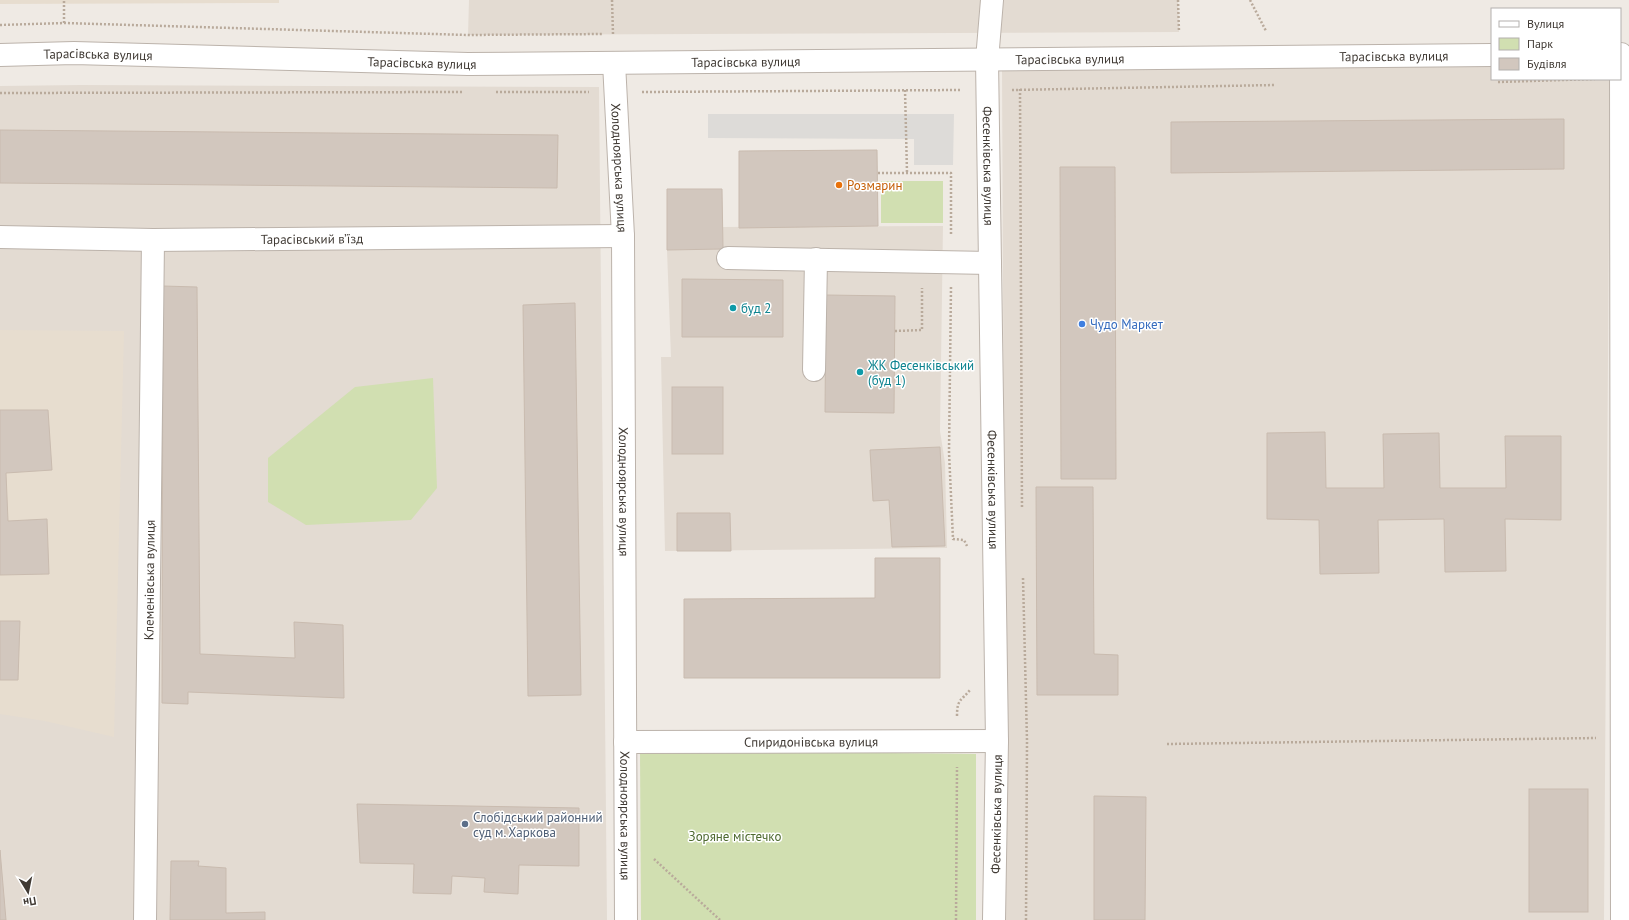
<svg xmlns="http://www.w3.org/2000/svg" width="1629" height="920" font-family="'PT Sans',sans-serif">
<rect width="100%" height="100%" fill="#efeae4"/>
<g fill="#e3dbd2">
<path d="M469,0H1178L1179,32L468,35Z"/>
<path d="M1492,65V79H1610L1604,920H1006L1002,68Z"/>
<path d="M81,85L599,87L607,920H0V86Z"/>
<path d="M943,226L940,431L945,463L947,548L665,551L661,357H671L667,250L723,249V227Z"/>
</g>
<g fill="#e7ddcf">
<path d="M0,0H279V3L0,4Z"/>
<path d="M0,330L124,331L114,737L45,721L0,714Z"/>
</g>
<g fill="#d1dfb1">
<rect x="881" y="181" width="62" height="42"/>
<path d="M433,378L437,488L411,520L306,525L268,502V458L355,387Z"/>
<path d="M640,750L976,754V920H641Z"/>
</g>
<path fill="#dddbd8" d="M708,114H954L953,165H914V139L708,138Z"/>
<g fill="#d2c7be" stroke="#c9bbaf">
<path d="M1564,119V169L1171,173V122Z"/>
<path d="M0,130L558,135L557,188L0,183Z"/>
<path d="M877,150L878,226L739,228V151Z"/>
<path d="M1060,167H1115L1116,479H1061Z"/>
<path d="M667,189H722L723,249L667,250Z"/>
<path d="M682,279L783,280V337H682Z"/>
<path d="M163,286L197,287L200,654L295,658L294,622L343,625L344,698L188,692V704L162,703Z"/>
<path d="M826,295L895,296L894,413L825,412Z"/>
<path d="M575,303L581,695L528,696L523,305Z"/>
<rect x="672" y="387" width="51" height="67"/>
<path d="M0,410H48L52,470L6,473L8,521L47,519L49,574L0,575Z"/>
<path d="M1325,432L1326,488H1384L1383,434L1439,433L1440,488H1506L1505,436H1561V520L1505,519L1506,571L1445,572L1444,519L1378,520L1379,573L1320,574L1319,520L1267,519V433Z"/>
<path d="M940,447L945,546L892,547L889,500L873,501L870,450Z"/>
<path d="M1036,487H1093L1094,654L1118,655V695H1037Z"/>
<path d="M677,513H730L731,551H677Z"/>
<path d="M875,558H940V678H684V599L875,598Z"/>
<path d="M0,621H20L18,680H0Z"/>
<rect x="1529" y="789" width="59" height="123"/>
<path d="M1094,796L1146,797L1145,920H1094Z"/>
<path d="M357,804L579,808V866L519,865L518,894L484,892L485,878L452,876L451,894L413,893L414,864L360,863Z"/>
<path d="M0,850L6,920H0Z"/>
<path d="M171,861H199L198,866L226,868V913L265,912V920H170Z"/>
</g>
<g fill="none" stroke-linecap="round" stroke-linejoin="round">
<g stroke="#bcb3ab" stroke-width="24">
<g id="minor">
<path id="s1" d="M992,0L987,60L997,741L994,920"/>
<path d="M1621,54L1622,920"/>
<path id="s2" d="M0,55L74,53L468,64L1492,55"/>
<path id="s3" d="M614,63L623,236L626,920"/>
<path id="s4" d="M0,237L153,240L623,236"/>
<path d="M728,258L990,263"/>
<path d="M814,370L816,259"/>
<path id="s5" d="M625,742L997,741"/>
<path id="s6" d="M145,920L153,240"/>
</g>
</g>
<g stroke="#b9aa9b" stroke-width="2.5" stroke-dasharray="2 2" stroke-linecap="butt">
<path d="M612,0L613,34"/>
<path d="M1178,0L1179,32"/>
<path d="M1250,0L1266,31"/>
<path d="M64,23V0"/>
<path d="M0,25L64,23L468,35L603,34"/>
<path d="M1498,82L1595,79"/>
<path d="M1020,89L1022,509"/>
<path d="M905,90L907,173"/>
<path d="M1012,90L1275,85"/>
<path d="M496,92H589"/>
<path d="M642,92L961,90"/>
<path d="M0,93L463,92"/>
<path d="M878,173H951V236"/>
<path d="M951,287L949,452L953,539L964,540L967,546"/>
<path d="M895,331L922,330V288"/>
<path d="M1023,578L1027,741L1026,920"/>
<path d="M957,716C957,699 961,701 970,690"/>
<path d="M1167,744L1596,738"/>
<path d="M654,859L720,920"/>
<path d="M956,920L957,767"/>
</g>
<use href="#minor" stroke="#fff" stroke-width="22"/>
</g>
<circle fill="#e8710a" stroke="#fff" stroke-width="1.5" cx="839" cy="185" r="4"/>
<g fill="#0f9aa8" stroke="#fff" stroke-width="1.5">
<circle cx="733" cy="308" r="4"/>
<circle cx="860" cy="372" r="4"/>
</g>
<circle fill="#3f7fe0" stroke="#fff" stroke-width="1.5" cx="1082" cy="324" r="4"/>
<circle fill="#5c6f8a" stroke="#fff" stroke-width="1.5" cx="465" cy="824" r="4"/>
<g text-anchor="middle" stroke-width="3" stroke-linejoin="round" paint-order="stroke">
<g font-size="13" fill="#403a34" stroke="#fff">
<text dy="5" stroke="none"><textPath href="#s2" startOffset="98">Тарасівська вулиця</textPath></text>
<text dy="5" stroke="none"><textPath href="#s2" startOffset="1394">Тарасівська вулиця</textPath></text>
<text dy="5" stroke="none"><textPath href="#s2" startOffset="1070">Тарасівська вулиця</textPath></text>
<text dy="5" stroke="none"><textPath href="#s2" startOffset="746">Тарасівська вулиця</textPath></text>
<text dy="5" stroke="none"><textPath href="#s2" startOffset="422">Тарасівська вулиця</textPath></text>
<text dy="5" stroke="none"><textPath href="#s1" startOffset="166">Фесенківська вулиця</textPath></text>
<text dy="5" stroke="none"><textPath href="#s3" startOffset="105">Холодноярська вулиця</textPath></text>
<text dy="5" stroke="none"><textPath href="#s4" startOffset="312">Тарасівський в’їзд</textPath></text>
<text dy="5" stroke="none"><textPath href="#s1" startOffset="490">Фесенківська вулиця</textPath></text>
<text dy="5" stroke="none"><textPath href="#s3" startOffset="429">Холодноярська вулиця</textPath></text>
<text dy="5" stroke="none"><textPath href="#s6" startOffset="340">Клеменівська вулиця</textPath></text>
<text dy="5" stroke="none"><textPath href="#s5" startOffset="186">Спиридонівська вулиця</textPath></text>
<text transform="translate(996 814) rotate(-89)" y="5">Фесенківська вулиця</text>
<text dy="5" stroke="none"><textPath href="#s3" startOffset="753">Холодноярська вулиця</textPath></text>
</g>
<g font-size="13" fill="#c56008" stroke="#fff" text-anchor="start">
<text x="847" y="190">Розмарин</text>
</g>
<g font-size="13" fill="#0d838f" stroke="#fff" text-anchor="start">
<text x="741" y="313">буд 2</text>
<text x="868" y="370">ЖК Фесенківський<tspan x="868" dy="15">(буд 1)</tspan></text>
</g>
<g font-size="13" fill="#366cbe" stroke="#fff" text-anchor="start">
<text x="1090" y="329">Чудо Маркет</text>
</g>
<g font-size="13" fill="#4e5e75" stroke="#fff" text-anchor="start">
<text x="473" y="822">Слобідський районний<tspan x="473" dy="15">суд м. Харкова</tspan></text>
</g>
<g font-size="13" fill="#4e6a30" stroke="#fff">
<text x="735" y="841">Зоряне містечко</text>
</g>
</g>
<rect x="1491" y="8" width="130" height="72" fill="#ffffff" stroke="#b3b0ae"/>
<rect x="1499" y="21" width="20" height="6" fill="#ffffff" stroke="#b3b0ae"/>
<text x="1527" y="28" font-size="12" fill="#403a34">Вулиця</text>
<rect x="1499" y="38" width="20" height="12" fill="#d1dfb1" stroke="#b3b0ae"/>
<text x="1527" y="48" font-size="12" fill="#403a34">Парк</text>
<rect x="1499" y="58" width="20" height="12" fill="#d2c7be" stroke="#b3b0ae"/>
<text x="1527" y="68" font-size="12" fill="#403a34">Будівля</text>
<g transform="translate(28 892) rotate(170)" stroke="#ffffff" stroke-width="3" paint-order="stroke">
<path d="M0-3L7 15L0 10L-7 15Z" fill="#403a34"/>
<text y="-6" font-size="11" font-weight="bold" text-anchor="middle" fill="#403a34">Пн</text>
</g>
</svg>
